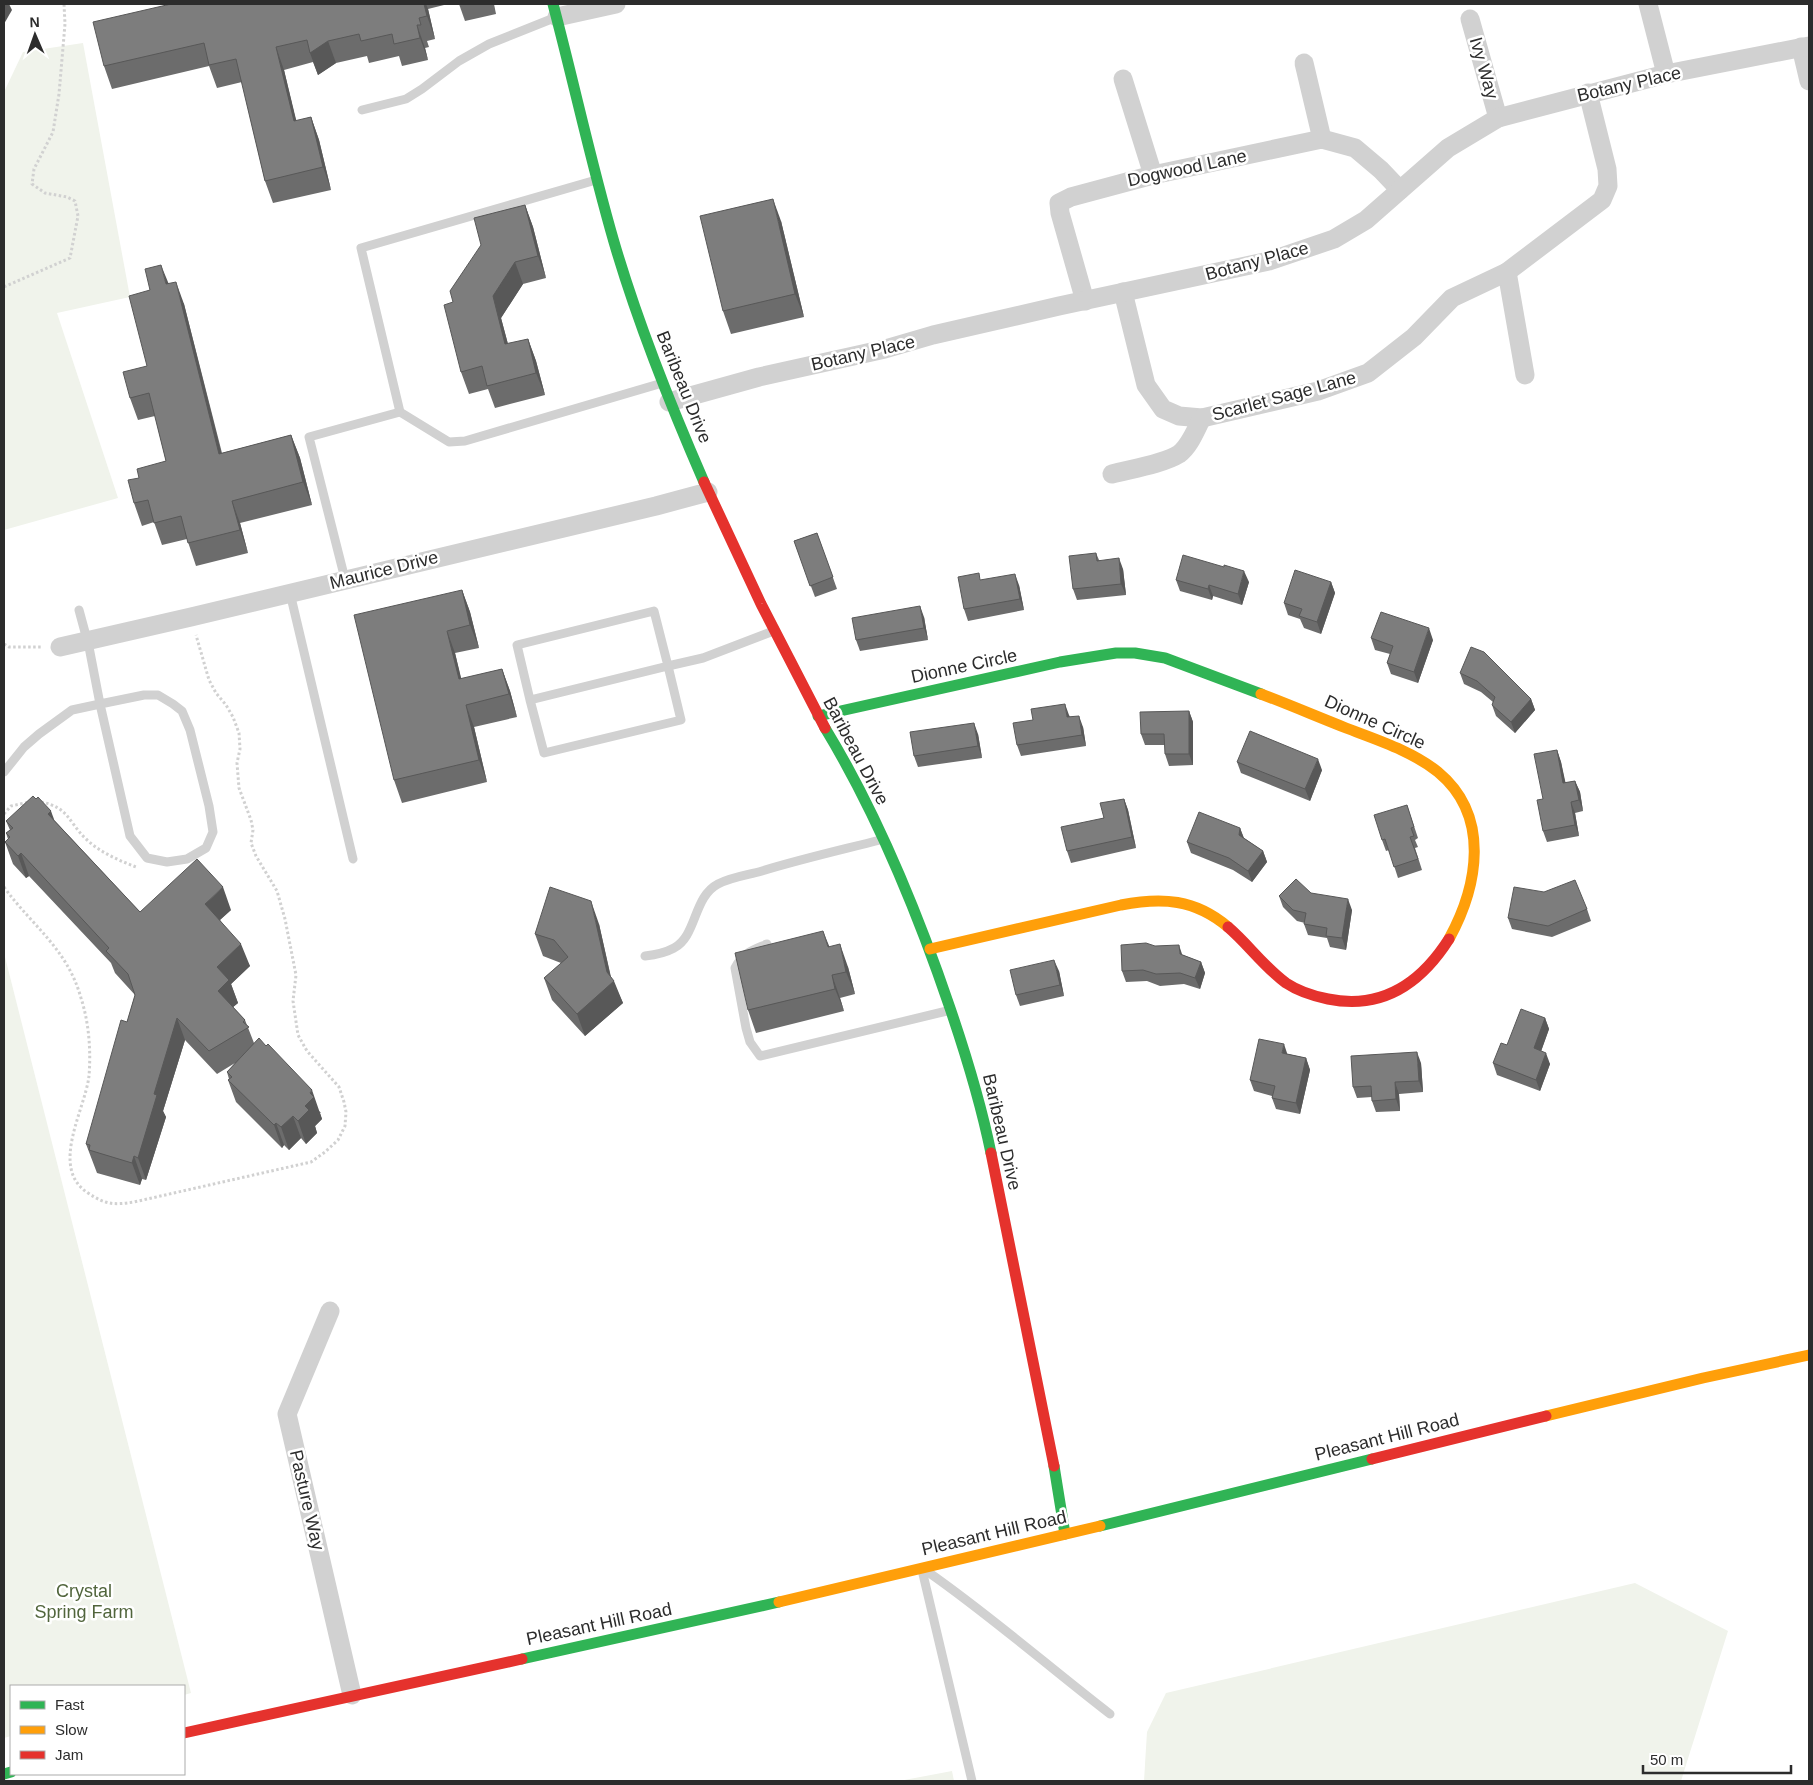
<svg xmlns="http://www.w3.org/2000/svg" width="1813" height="1785" font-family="Helvetica,sans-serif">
<rect width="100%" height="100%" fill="#fff"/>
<g fill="#f0f3eb">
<path d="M83,43L130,297L57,313L118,498L4,530V92L23,52Z"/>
<path d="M4,953L191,1693L184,1695V1686H11V1736L4,1738Z"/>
<path d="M1635,1583L1728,1631L1681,1781H1144L1147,1732L1166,1693Z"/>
<path d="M952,1771L954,1781H899Z"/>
</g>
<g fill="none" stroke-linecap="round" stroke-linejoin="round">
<g stroke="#d1d1d1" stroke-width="3" stroke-dasharray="2.5 2.5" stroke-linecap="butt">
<path d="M4,287L70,258L78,216L75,201L67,197L45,193L32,184L34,169L53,132L59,94L65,24L64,4"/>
<path d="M4,644L9,647H42"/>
<path d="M41,802C68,807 68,821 85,838C99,852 118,860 136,867"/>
<path d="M4,814L11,806L30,802"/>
<path d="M4,887C32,926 67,948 81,998C89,1023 91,1050 89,1076C85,1110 49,1168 88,1193C106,1205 114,1205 134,1202L311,1162L325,1152L338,1140L345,1126L346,1112L344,1102L339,1087L307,1051L298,1035L293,1001L296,975L285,919L277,891L256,856L251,843L253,830L251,820L239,788L237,763L240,749L239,733L233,717L226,705L216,693L209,680L196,635"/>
</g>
<g stroke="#d1d1d1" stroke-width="9">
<path d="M362,110L406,99L422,89L459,61L489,44L554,18"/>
<path d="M596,180L361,248L400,412L449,442L465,441L659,384"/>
<path d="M345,579L309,437L400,412"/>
<path d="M290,593L353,859"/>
<path d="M530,700L544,753L681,720L668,666L530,700L517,645L654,611L668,666L703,658L771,632"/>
<path d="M4,772L24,747L39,734L72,710L100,704L144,695H158L173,704L182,711L190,730L209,806L213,832L206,848L187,859L167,862L147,858L130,836L100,704L89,647L79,610"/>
<path d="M767,944C753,950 742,953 735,968L746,1028L750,1042L760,1056L947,1011"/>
<path d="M645,956C654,955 665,953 674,948C697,936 693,897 718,884C731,877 748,875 762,871C801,859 841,850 880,840"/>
<path d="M922,1570L972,1781"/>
<path d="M928,1572C991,1616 1049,1667 1110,1714"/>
</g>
<g stroke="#d1d1d1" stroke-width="19">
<path d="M1648,4L1666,74"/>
<path d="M557,17L616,4"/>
<path d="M1470,19L1498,118"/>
<path d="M1801,47L1809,81"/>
<path d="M1304,63L1322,139"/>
<path d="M1123,79L1153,175"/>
<path d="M1507,272L1525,375"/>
<path d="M1123,292L1146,385L1163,409L1179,416L1202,418L1318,391L1368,373L1414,337L1452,298L1507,272L1602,200L1608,186L1607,169L1588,93"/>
<path d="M1085,301L1060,213L1059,203L1071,197L1153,175L1322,139L1355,148L1381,170L1400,190"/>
<path d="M669,402L759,377L885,349L933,335L1059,306L1269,261L1334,239L1366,220L1448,148L1498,118L1666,74L1809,46"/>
<path d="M1112,474C1131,469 1163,464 1179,454C1190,446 1196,429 1202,418"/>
<path d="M60,647L191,617L656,506L708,492"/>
<path d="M330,1311L287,1414L352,1695"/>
</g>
<g stroke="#30b455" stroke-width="11">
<path d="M553,4C574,83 591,163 614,242C638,324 670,404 704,482"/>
<path d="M818,716L1060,662L1116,653H1135L1165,658L1261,694"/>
<path d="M825,728C878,815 917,911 950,1008C966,1055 981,1104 991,1153"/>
<path d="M1054,1466L1065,1534"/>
<path d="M1100,1526L1372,1459"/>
<path d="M522,1659L779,1602"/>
<path d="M4,1774L11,1772"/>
</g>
<g stroke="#ff9f0a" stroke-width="11">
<path d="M1261,694C1290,705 1318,717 1346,728C1377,740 1412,751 1438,772C1491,816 1478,886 1449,939"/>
<path d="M930,949L1121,905C1162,897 1195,899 1228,927"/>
<path d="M1546,1416L1703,1378L1809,1355"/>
<path d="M779,1602L1100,1526"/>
</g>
<g stroke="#e5322d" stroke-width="11">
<path d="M704,482L761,604L825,728"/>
<path d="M1228,927C1248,944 1264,967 1286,983C1298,991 1313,996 1328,999C1382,1010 1421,983 1449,939"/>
<path d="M991,1153L1054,1466"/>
<path d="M1372,1459L1546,1416"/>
<path d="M184,1733L522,1659"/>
</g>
</g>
<g fill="#6c6c6c">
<path d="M171,4H448L428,9L435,39L427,41L429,47L425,48L428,60L402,66L399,56L369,63L367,56L336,63L318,75L313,62L284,70L296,121L311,117L319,140L331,190L273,203L265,181L242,82L217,88L209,66L112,89L104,66Z"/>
<path d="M459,4H494L496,14L465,21Z"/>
<path d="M525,205L533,227L546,278L523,284L501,318L508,344L528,339L536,361L545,395L495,408L488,389L469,394L461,372L453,302Z"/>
<path d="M781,221L804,317L731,334L723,311Z"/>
<path d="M168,283L184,304L222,453L291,435L300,458L312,505L240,523L248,553L196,566L187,539L162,545L154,522L142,526L134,503L139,478L166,461L155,416L138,420L130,398L147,366Z"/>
<path d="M817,533L837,589L815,597L794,541Z"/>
<path d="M1096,553L1099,560L1123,569L1126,595L1077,600L1073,589Z"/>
<path d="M981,580L1019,585L1024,610L968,621L964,609Z"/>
<path d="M1176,580L1249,582L1242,605L1213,596L1212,600L1180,591Z"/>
<path d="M1331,582L1335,593L1321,634L1304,628L1300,619L1288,615L1284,603Z"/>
<path d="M462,590L470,612L479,648L455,653L461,679L502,669L510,691L517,717L474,727L487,782L402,803L394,780Z"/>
<path d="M924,617L928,640L860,651L856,640Z"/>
<path d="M1371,638L1433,640L1418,683L1391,674L1387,663L1390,654L1375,650Z"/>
<path d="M1460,673L1531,699L1535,710L1515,733L1496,716L1492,705L1493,702L1481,692L1464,684Z"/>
<path d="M1189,711L1193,722V765L1169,766L1165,754V745H1145L1141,734Z"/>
<path d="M1069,715L1070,717L1083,727L1086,746L1021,756L1017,745Z"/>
<path d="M978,734L982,758L918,767L914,756Z"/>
<path d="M1557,750L1561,762L1565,783L1575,781L1580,792L1583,811L1575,813L1579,836L1547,842L1543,831V799Z"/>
<path d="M1237,762L1322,770L1310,801L1241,773Z"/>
<path d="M1124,799L1128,810L1136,848L1071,863L1067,851Z"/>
<path d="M1407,805L1418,838L1415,840L1418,847L1415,848L1422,870L1398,878L1389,850L1386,851L1382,840Z"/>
<path d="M6,821H55L140,912L231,910L220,920L250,966L231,984L238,1003L233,1007L245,1020L254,1043L321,1113H320L322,1119L315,1126L317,1133L306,1144L301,1138L289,1150L284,1145L282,1148L236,1102L228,1080L229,1079L227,1072L235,1063L217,1074L185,1040L163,1111L166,1117L146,1180L142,1179L140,1185L97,1173L86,1144L127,1022L135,995L115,973L111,963L29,876L26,878L13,864L5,842L8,839L6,833L10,830Z"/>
<path d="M1240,828L1244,838L1263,851L1267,862L1252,882L1233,870L1191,853L1187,842Z"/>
<path d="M1544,892L1587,909L1591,921L1552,937L1512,929L1508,918Z"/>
<path d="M1311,893L1352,910L1346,950L1330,947L1327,938L1308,935L1304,924L1305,923L1297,921L1283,907L1279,896Z"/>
<path d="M599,924L611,977L623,1003L585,1036L552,1000L544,978L561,963L543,956L535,934Z"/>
<path d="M829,947L848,967L855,994L840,998L844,1011L756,1033L748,1010Z"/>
<path d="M1183,955L1201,962L1205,973L1200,989L1184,984L1160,986L1147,981L1126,982L1122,971Z"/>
<path d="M1059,971L1064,996L1020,1006L1016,995Z"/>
<path d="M1545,1018L1549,1029L1541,1051L1550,1064L1540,1091L1497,1075L1493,1063L1507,1045Z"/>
<path d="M1288,1054L1306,1058L1310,1070L1300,1114L1276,1109L1272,1098V1096L1254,1091L1250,1080Z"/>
<path d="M1421,1063L1423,1092L1399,1094L1400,1111L1376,1112L1372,1101V1097L1357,1098L1353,1087Z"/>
</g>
<g fill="#585858">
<path d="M4,4H9L12,10L4,24Z"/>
<path d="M424,4H426L428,9L435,39L427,16Z"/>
<path d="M417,25L425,48L428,60L420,38Z"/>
<path d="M328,41L336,63L318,75L310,53Z"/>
<path d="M276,47L284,70L302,144L294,121Z"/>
<path d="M311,117L319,140L331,190L323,167Z"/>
<path d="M773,199L781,221L804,317L795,294Z"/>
<path d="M525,205L533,227L546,278L538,256Z"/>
<path d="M515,262L523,284L501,318L514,367L505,344L493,296Z"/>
<path d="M161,265L170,287L166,284Z"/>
<path d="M176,282L184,304L227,476L219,454Z"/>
<path d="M528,339L536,361L545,395L536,373Z"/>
<path d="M291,435L300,458L312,505L303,482Z"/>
<path d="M232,501L240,523L248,553L240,530Z"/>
<path d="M1119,558L1123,569L1126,595L1121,584Z"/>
<path d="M1244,571L1249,582L1242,605L1238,594Z"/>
<path d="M1015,574L1019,585L1024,610L1020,599Z"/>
<path d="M1331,582L1335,593L1321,634L1317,622Z"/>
<path d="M1209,585L1213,596L1212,600L1208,589Z"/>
<path d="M462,590L470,612L479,648L470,625Z"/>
<path d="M920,606L924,617L928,640L924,628Z"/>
<path d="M1429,628L1433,640L1418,683L1414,672Z"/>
<path d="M447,631L455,653L467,702L459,679Z"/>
<path d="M502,669L510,691L517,717L509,694Z"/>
<path d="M1531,699L1535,710L1515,733L1511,722Z"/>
<path d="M1065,704L1069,715L1071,729L1067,717Z"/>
<path d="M466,705L474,727L487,782L479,760Z"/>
<path d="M1189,711L1193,722V765L1189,754Z"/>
<path d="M1079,716L1083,727L1086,746L1082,735Z"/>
<path d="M974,723L978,734L982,758L978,746Z"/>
<path d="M1557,750L1561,762L1568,794L1563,783Z"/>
<path d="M1318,759L1322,770L1310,801L1305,789Z"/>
<path d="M1575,781L1580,792L1583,811L1579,800Z"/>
<path d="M1124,799L1128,810L1136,848L1132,837Z"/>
<path d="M1571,802L1575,813L1579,836L1575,825Z"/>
<path d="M51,811L59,833L48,814Z"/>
<path d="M1240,828L1244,839L1239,835Z"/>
<path d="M1263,851L1267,862L1252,882L1248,871Z"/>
<path d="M21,853L29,876L26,878L18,856Z"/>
<path d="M223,887L231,910L213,926L205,904Z"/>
<path d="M1348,899L1352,910L1346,950L1342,938Z"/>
<path d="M591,901L599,924L612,983L614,981L623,1003L585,1036L577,1014L607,972Z"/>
<path d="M823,931L832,953L828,947Z"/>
<path d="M241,944L250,966L231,984L238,1003L226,1013L218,991L217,967Z"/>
<path d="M840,944L848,967L855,994L846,972Z"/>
<path d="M1179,945L1183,957L1180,954Z"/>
<path d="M1054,960L1059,971L1064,996L1060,985Z"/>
<path d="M1201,962L1205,973L1200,989L1195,978Z"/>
<path d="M832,975L840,998L844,1011L835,989Z"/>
<path d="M177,1018L185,1040L163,1111L166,1117L146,1180L138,1158L154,1094Z"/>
<path d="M1545,1018L1549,1029L1538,1060L1534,1048Z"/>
<path d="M1284,1044L1288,1056L1282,1053Z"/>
<path d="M1417,1052L1421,1063L1423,1092L1419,1081Z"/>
<path d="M1546,1053L1550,1064L1540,1091L1536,1080Z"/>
<path d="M1306,1058L1310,1070L1300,1114L1296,1103Z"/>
<path d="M1395,1082L1399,1094L1400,1111L1396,1099Z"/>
<path d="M312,1090L322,1119L315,1126L317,1133L306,1144L298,1121L310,1093Z"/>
<path d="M293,1116L301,1138L289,1150L281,1127Z"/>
<path d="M276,1123L284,1145L282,1148L274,1125Z"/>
<path d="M134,1156L142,1179L140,1185L132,1163Z"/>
</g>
<g fill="#7d7d7d" stroke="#585858">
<path d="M171,4H424L427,16L419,18L421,25H417L420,38L394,44L392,34L361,41L359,34L328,41L310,53L307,40L276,47L294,121L311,117L323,167L265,181L236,59L209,65L204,43L104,66L93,22Z"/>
<path d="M773,199L795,294L723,311L700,216Z"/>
<path d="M525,205L538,256L515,262L493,296L505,344L528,339L536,373L487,386L482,366L461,372L444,305L453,302L450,291L481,245L474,218Z"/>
<path d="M161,265L166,284L176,282L219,454L291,435L303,482L232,501L240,530L188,543L181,516L154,523L148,500L134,503L128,480L139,478L137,469L166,461L149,393L130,398L123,372L147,366L129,296L150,290L145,269Z"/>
<path d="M817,533L833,577L810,586L794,541Z"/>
<path d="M1096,553L1097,561L1119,558L1121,584L1073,589L1069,556Z"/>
<path d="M1183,555L1224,567V565L1244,571L1238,594L1209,585L1208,589L1176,580Z"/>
<path d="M1295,570L1331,582L1317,622L1299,616L1302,609L1284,603Z"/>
<path d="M979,573L980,580L1015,574L1020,599L964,609L958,577Z"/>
<path d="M462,590L470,625L447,631L459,679L502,669L509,694L466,705L479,760L394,780L354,615Z"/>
<path d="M920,606L924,628L856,640L852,618Z"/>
<path d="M1381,612L1429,628L1414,672L1387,663L1393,646L1371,638Z"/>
<path d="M1471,647L1484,652L1531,699L1511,722L1492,705L1495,697L1477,681L1460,673Z"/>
<path d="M1065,704L1067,717L1079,716L1082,735L1017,745L1013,723L1033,720L1031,709Z"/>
<path d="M1189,711V754H1165L1164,734H1141L1140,712Z"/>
<path d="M974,723L978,746L914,756L910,732Z"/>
<path d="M1250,731L1318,759L1305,789L1237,762Z"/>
<path d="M1557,750L1563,783L1575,781L1579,800L1571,802L1575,825L1543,831L1537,800L1543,799L1534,754Z"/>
<path d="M33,796L36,799L38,797L51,811L48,814L140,912L197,859L223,887L205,904L241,944L217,967L229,980L218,991L245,1020L243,1022L249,1027L209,1051L177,1018L154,1094L157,1095L138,1158L134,1156L132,1163L89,1150L90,1145L86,1144L121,1020L127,1022L135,995L128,974L106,951L109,948L21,853L18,856L5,842L10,837L6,833L13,828L6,821Z"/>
<path d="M1124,799L1132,837L1067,851L1061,827L1104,818L1100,803Z"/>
<path d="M1407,805L1414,827L1411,828L1414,836L1410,837L1418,859L1394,867L1385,839L1382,840L1374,815Z"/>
<path d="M1199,812L1240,828L1239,835L1263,851L1248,871L1229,858L1187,842Z"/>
<path d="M1296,879L1311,893L1348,899L1342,938L1326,936L1327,928L1304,924L1306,913L1293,910L1279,896Z"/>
<path d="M1575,880L1587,909L1548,926L1508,918L1514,887L1544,892Z"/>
<path d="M550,887L591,901L607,972L614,981L577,1014L544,978L568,957L554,940L535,934Z"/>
<path d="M823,931L828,947L840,944L846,972L832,975L835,989L748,1010L735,953Z"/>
<path d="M1146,943L1155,946L1179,945L1180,954L1201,962L1195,978L1180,973L1156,974L1143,970L1122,971L1121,945Z"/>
<path d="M1054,960L1060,985L1016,995L1010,970Z"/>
<path d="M1521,1009L1545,1018L1534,1048L1546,1053L1536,1080L1493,1063L1501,1043L1507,1045Z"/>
<path d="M259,1038L266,1046L268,1044L312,1090L310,1093L314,1097L305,1106L309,1110L298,1121L293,1116L281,1127L276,1123L274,1125L228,1080L232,1077L227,1072Z"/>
<path d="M1259,1039L1284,1044L1282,1053L1306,1058L1296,1103L1272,1098L1275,1086L1250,1080Z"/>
<path d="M1417,1052L1419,1081L1395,1082L1396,1099L1372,1101L1371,1086L1353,1087L1351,1056Z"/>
</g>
<g text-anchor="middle" stroke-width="5" stroke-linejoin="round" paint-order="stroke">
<g font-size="18" fill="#2c2c2c" stroke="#fff">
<text transform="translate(1484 68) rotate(74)" y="6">Ivy Way</text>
<text transform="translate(1629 84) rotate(-13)" y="6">Botany Place</text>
<text transform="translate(1187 168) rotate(-12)" y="6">Dogwood Lane</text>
<text transform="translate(1257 261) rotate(-15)" y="6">Botany Place</text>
<text transform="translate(863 353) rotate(-13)" y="6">Botany Place</text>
<text transform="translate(684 387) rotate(68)" y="6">Baribeau Drive</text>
<text transform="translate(1284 396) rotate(-15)" y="6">Scarlet Sage Lane</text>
<text transform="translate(384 570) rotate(-14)" y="6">Maurice Drive</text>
<text transform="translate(964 666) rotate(-12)" y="6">Dionne Circle</text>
<text transform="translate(1375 722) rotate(24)" y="6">Dionne Circle</text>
<text transform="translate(856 751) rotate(62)" y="6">Baribeau Drive</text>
<text transform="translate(1002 1132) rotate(77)" y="6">Baribeau Drive</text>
<text transform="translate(1387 1437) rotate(-14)" y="6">Pleasant Hill Road</text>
<text transform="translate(307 1500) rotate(77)" y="6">Pasture Way</text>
<text transform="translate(994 1533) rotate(-13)" y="6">Pleasant Hill Road</text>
<text transform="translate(599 1624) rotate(-12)" y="6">Pleasant Hill Road</text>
</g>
<g font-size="18" fill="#51653c" stroke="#fff">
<text x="84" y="1597">Crystal<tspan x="84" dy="21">Spring Farm</tspan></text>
</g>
</g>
<rect width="1813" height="1785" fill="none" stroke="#2c2c2c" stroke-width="10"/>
<rect x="10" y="1685" width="175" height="90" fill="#ffffff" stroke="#ababab"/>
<rect x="20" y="1701" width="25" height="8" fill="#30b455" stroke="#ababab"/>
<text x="55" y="1710" font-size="15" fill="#2c2c2c">Fast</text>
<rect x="20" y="1726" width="25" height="8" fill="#ff9f0a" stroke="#ababab"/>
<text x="55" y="1735" font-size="15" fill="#2c2c2c">Slow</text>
<rect x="20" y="1751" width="25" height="8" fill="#e5322d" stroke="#ababab"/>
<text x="55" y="1760" font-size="15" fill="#2c2c2c">Jam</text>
<g transform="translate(35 35) rotate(358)" stroke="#ffffff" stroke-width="4" paint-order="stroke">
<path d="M0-4L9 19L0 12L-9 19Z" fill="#2c2c2c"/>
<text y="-8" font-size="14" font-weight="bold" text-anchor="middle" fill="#2c2c2c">N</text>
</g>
<path d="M1643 1765v8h148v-8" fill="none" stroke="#2c2c2c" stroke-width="2.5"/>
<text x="1650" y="1765" font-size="15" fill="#2c2c2c" stroke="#ffffff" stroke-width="4" paint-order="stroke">50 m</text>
</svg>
